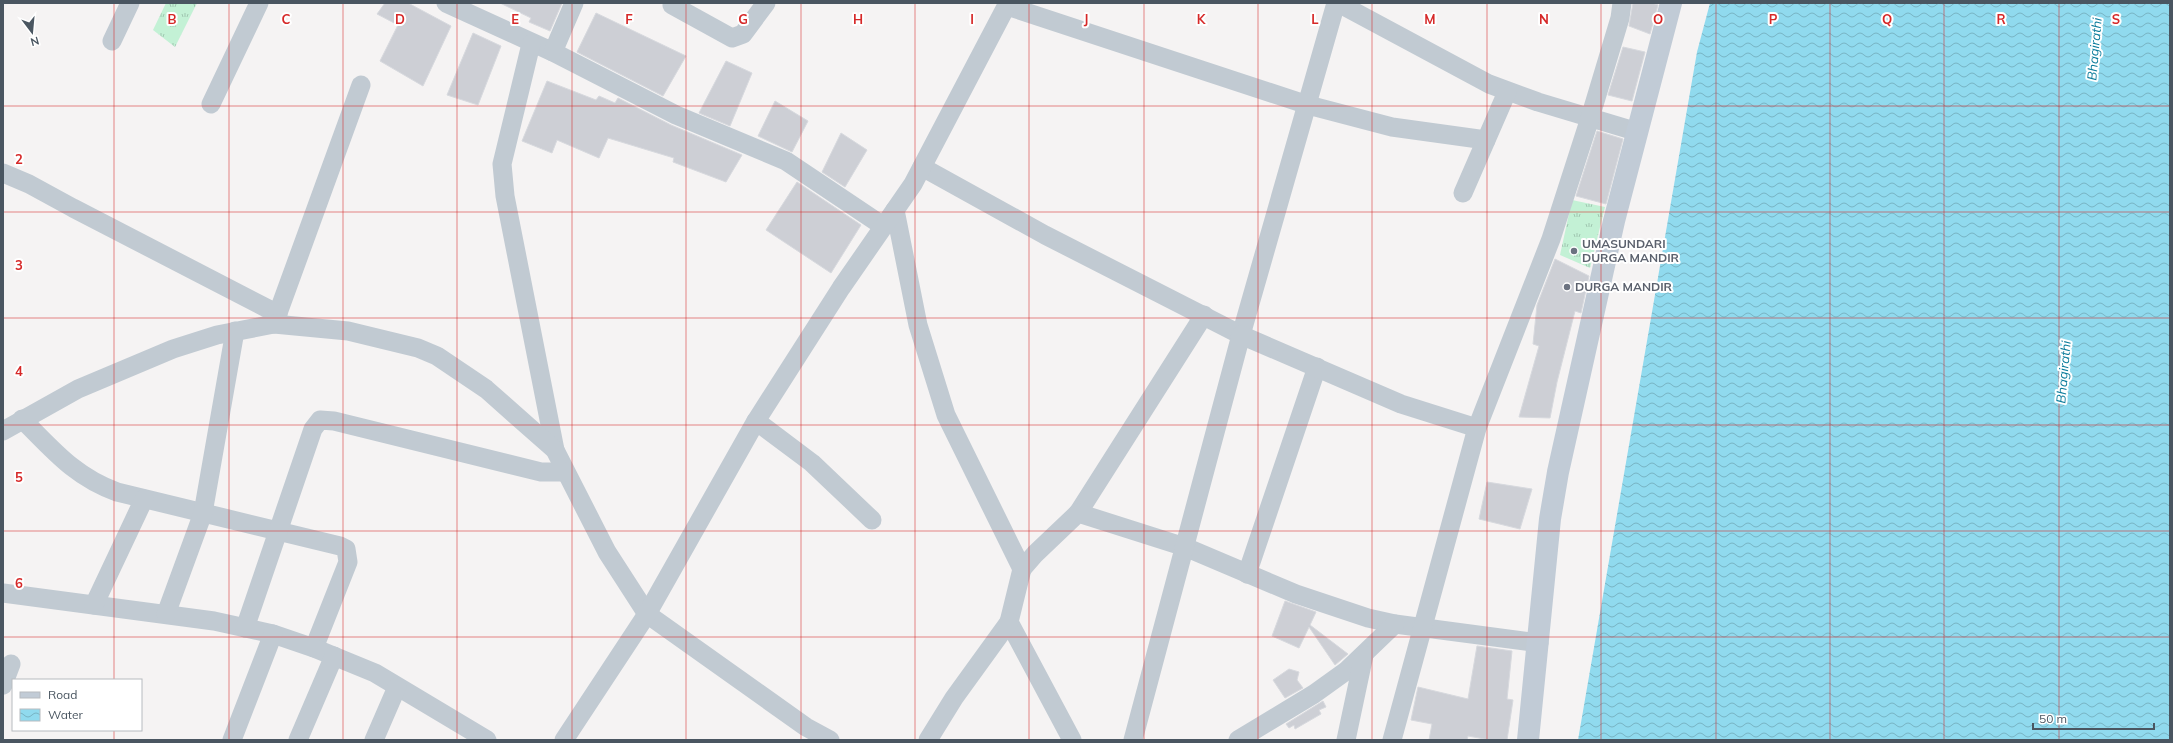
<svg xmlns="http://www.w3.org/2000/svg" width="2173" height="743" font-family="Mulish,sans-serif">
<defs>
<pattern id="grass-tufts" width="24" height="20" patternUnits="userSpaceOnUse"><rect width="24" height="20" fill="#c3f1d5"/><path d="M3 7l-1-3M5 7V3M7 7l1-3M15 17l-1-3M17 17v-4M19 17l1-3" fill="none" stroke="#a0c6b0"/></pattern>
<pattern id="water-waves" width="16" height="10" patternUnits="userSpaceOnUse"><rect width="16" height="10" fill="#90daee"/><path d="M0 5q4-4 8 0t8 0" fill="none" stroke="#78b4c4"/></pattern>
</defs>
<rect width="100%" height="100%" fill="#f5f3f3"/>
<g fill="url(#grass-tufts)">
<path d="M166,3H197L175,47L153,30Z"/>
<path d="M1572,200L1605,207L1590,268L1560,255Z"/>
</g>
<path fill="url(#water-waves)" d="M1710,3H2170V740H1578L1697,52Z"/>
<g fill="#cdcfd5" stroke="#d7d9de">
<path d="M385,3H408L451,26L423,86L380,61L398,25L377,14Z"/>
<path d="M500,3H562L550,31L529,22L531,18Z"/>
<path d="M1633,3H1652L1658,5L1650,34L1629,26Z"/>
<path d="M596,13L686,56L663,96L577,52Z"/>
<path d="M473,33L501,46L478,105L447,95Z"/>
<path d="M1623,47L1645,52L1632,101L1608,95Z"/>
<path d="M726,61L752,73L730,126L699,113Z"/>
<path d="M547,81L596,100L599,96L615,103L618,98L671,125L742,155L726,182L673,162L674,158L608,138L599,158L557,140L552,153L522,141Z"/>
<path d="M775,101L808,121L792,152L758,136Z"/>
<path d="M1597,131L1623,139L1606,204L1576,196Z"/>
<path d="M841,133L867,150L845,187L822,172Z"/>
<path d="M797,182L861,225L831,273L766,230Z"/>
<path d="M1555,259L1589,276L1581,313L1575,311L1557,382L1550,418L1519,417L1539,346L1533,344L1537,305Z"/>
<path d="M1487,482L1532,489L1520,529L1479,519Z"/>
<path d="M1285,601L1316,612L1310,625L1348,654L1335,665L1309,627L1299,648L1272,636Z"/>
<path d="M1477,646L1512,651L1507,699L1513,700L1507,740H1490L1468,736L1467,740H1429L1432,724L1411,720L1418,687L1468,699Z"/>
<path d="M1289,669L1299,672L1297,680L1303,688L1285,698L1273,680Z"/>
<path d="M1323,701L1326,707L1319,710L1321,714L1295,729L1294,725L1289,728L1286,724Z"/>
</g>
<g fill="none" stroke-linecap="round" stroke-linejoin="round">
<g stroke="#c1cad2" stroke-width="19">
<path d="M446,3L553,52L676,115L786,161L883,226"/>
<path d="M1338,3L1489,84L1538,102L1638,132"/>
<path d="M672,5L732,38L743,34L766,3"/>
<path d="M1007,6L1308,105L1392,127L1486,140"/>
<path d="M112,41L130,3"/>
<path d="M531,44L502,164L505,196L555,450"/>
<path d="M553,52L574,3"/>
<path d="M211,104L259,3"/>
<path d="M922,167L1045,235L1241,335L1336,3"/>
<path d="M3,173L29,184L73,208L278,314"/>
<path d="M1463,193L1507,92"/>
<path d="M895,210L918,325L946,415L1022,569L1009,622L1072,740"/>
<path d="M274,324L361,85"/>
<path d="M22,419C53,450 75,477 117,492L340,546L346,549L348,562L314,648"/>
<path d="M756,421L812,463L872,520"/>
<path d="M3,431L78,389L173,349L217,335L274,324L348,331L418,348L437,356L486,389L555,450L607,552L647,614L806,727L830,740"/>
<path d="M1078,513L1204,315"/>
<path d="M1022,569L1035,554L1078,513L1185,547L1296,594L1368,618L1395,624L1539,643"/>
<path d="M1247,574L1317,367"/>
<path d="M3,593L214,621L273,634L314,648L375,673L487,740"/>
<path d="M94,605L144,499"/>
<path d="M166,614L203,513L235,331"/>
<path d="M245,628L313,429L320,420L334,421L541,472H565"/>
<path d="M3,685L11,664"/>
<path d="M232,740L273,634"/>
<path d="M298,740L334,656"/>
<path d="M374,740L397,687"/>
<path d="M564,740L647,614L756,421L841,288L913,184L1008,3"/>
<path d="M928,740L954,698L1009,622"/>
<path d="M1133,740L1241,335L1401,404L1477,428"/>
<path d="M1238,740L1314,694L1346,671L1395,624"/>
<path d="M1346,740L1364,655"/>
<path d="M1392,740L1477,428L1551,239L1590,118L1620,18L1622,3"/>
</g>
<path stroke="#c1cbd6" stroke-width="22" d="M1528,740L1550,519L1558,472L1614,221L1671,3"/>
</g>
<path fill="none" stroke="#d62828" stroke-width="1" stroke-opacity="0.55" d="M114,3V680M229,3V740M343,3V740M457,3V740M572,3V740M686,3V740M801,3V740M915,3V740M1029,3V740M1144,3V740M1258,3V740M1372,3V740M1487,3V740M1601,3V740M1716,3V740M1830,3V740M1944,3V740M2059,3V740M3,106H2170M3,212H2170M3,318H2170M3,425H2170M3,531H2170M3,637H2170M114,730V740"/>
<g fill="#6b7280" stroke="#fff" stroke-width="1.5">
<circle cx="1574" cy="251" r="4"/>
<circle cx="1567" cy="287" r="4"/>
</g>
<g text-anchor="middle" stroke-width="4" stroke-linejoin="round" paint-order="stroke">
<g font-size="12" font-weight="bold" fill="#5b616d" stroke="#fff" text-anchor="start">
<text x="1582" y="248">UMASUNDARI<tspan x="1582" dy="14">DURGA MANDIR</tspan></text>
<text x="1575" y="291">DURGA MANDIR</text>
</g>
<g font-size="13" font-style="italic" fill="#0c7c9b" stroke="#fff">
<text transform="translate(2094 49) rotate(-85)" y="5">Bhagirathi</text>
<text transform="translate(2063 372) rotate(-85)" y="5">Bhagirathi</text>
</g>
</g>
<g font-size="13" text-anchor="middle" font-weight="bold" fill="#d62828" stroke="#fff" stroke-width="4" stroke-linejoin="round" paint-order="stroke">
<text x="172" y="24">B</text>
<text x="286" y="24">C</text>
<text x="400" y="24">D</text>
<text x="515" y="24">E</text>
<text x="629" y="24">F</text>
<text x="743" y="24">G</text>
<text x="858" y="24">H</text>
<text x="972" y="24">I</text>
<text x="1086" y="24">J</text>
<text x="1201" y="24">K</text>
<text x="1315" y="24">L</text>
<text x="1430" y="24">M</text>
<text x="1544" y="24">N</text>
<text x="1658" y="24">O</text>
<text x="1773" y="24">P</text>
<text x="1887" y="24">Q</text>
<text x="2001" y="24">R</text>
<text x="2116" y="24">S</text>
<text x="19" y="164">2</text>
<text x="19" y="270">3</text>
<text x="19" y="376">4</text>
<text x="19" y="482">5</text>
<text x="19" y="588">6</text>
</g>
<rect width="2173" height="743" fill="none" stroke="#4a5661" stroke-width="8"/>
<rect x="12" y="679" width="130" height="52" fill="#ffffff" stroke="#b7bbc0"/>
<rect x="20" y="692" width="20" height="6" fill="#c1cbd6" stroke="#b7bbc0"/>
<text x="48" y="699" font-size="12" fill="#4a5661">Road</text>
<rect x="20" y="709" width="20" height="12" fill="url(#water-waves)" stroke="#b7bbc0"/>
<text x="48" y="719" font-size="12" fill="#4a5661">Water</text>
<g transform="translate(32 32) rotate(164)" stroke="#ffffff" stroke-width="3" paint-order="stroke">
<path d="M0-3L7 15L0 10L-7 15Z" fill="#4a5661"/>
<text y="-6" font-size="11" font-weight="bold" text-anchor="middle" fill="#4a5661">N</text>
</g>
<path d="M2033 723v6h121v-6" fill="none" stroke="#4a5661" stroke-width="2"/>
<text x="2039" y="723" font-size="12" fill="#4a5661" stroke="#ffffff" stroke-width="3" paint-order="stroke">50 m</text>
</svg>
